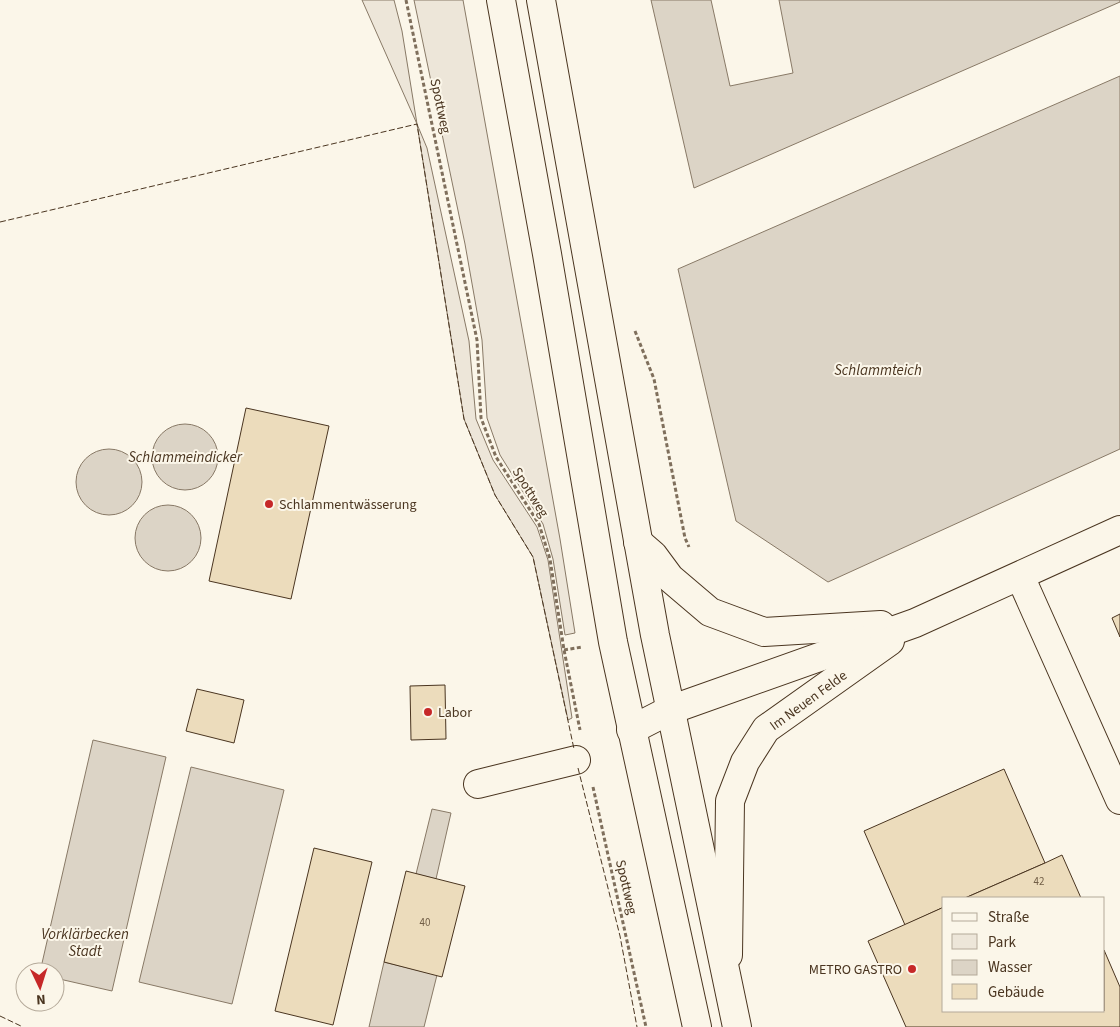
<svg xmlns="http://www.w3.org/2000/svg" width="1120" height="1027" font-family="'Source Sans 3',sans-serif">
<rect width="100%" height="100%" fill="#fbf6e9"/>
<g fill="#ede6d9" stroke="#887966">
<path d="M362,0H394L402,31L417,124L427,148L469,341L476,419L493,460L537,527L548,560L572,718L568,720L533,557L495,495L464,419L417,124Z"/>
<path d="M414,0H463L560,539L575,633L565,635L553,559L543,524L500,455L487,418L482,340L465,244Z"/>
</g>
<g fill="#dcd4c6" stroke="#887966">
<path d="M651,0H711L730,86L793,73L779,0H1120V2L694,188Z"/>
<path d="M1120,76V449L828,582L736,521L678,269Z"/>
<circle cx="185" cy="457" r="33"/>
<circle cx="109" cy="482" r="33"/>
<circle cx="168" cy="538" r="33"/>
<path d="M93,740L166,757L112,991L55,978V972H40Z"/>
<path d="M191,767L284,790L232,1004L139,982Z"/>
<path d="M432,809L451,813L436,879L416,874Z"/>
<path d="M384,962L437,975L424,1027H369Z"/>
</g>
<g fill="#ecdcbc" stroke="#4a3520">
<path d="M246,408L329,426L291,599L209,581Z"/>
<path d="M1120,614V637L1112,618Z"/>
<path d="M445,685L446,739L411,740L410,686Z"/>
<path d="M197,689L244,700L234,743L186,731Z"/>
<path d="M1004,769L1045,863L965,898H944V907L905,925L864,831Z"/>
<path d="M314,848L372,862L333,1025L275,1011Z"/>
<path d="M1062,855L1081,898H965L1045,863Z"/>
<path d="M406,871L465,886L442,977L384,962Z"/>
<path d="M944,907V1011H1104V950L1120,987V1027H906L868,941Z"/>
</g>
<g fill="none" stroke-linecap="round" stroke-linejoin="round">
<g stroke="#4a3520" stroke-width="30">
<g id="minor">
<path d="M638,542L653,555L670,578L710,612L764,632L881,625"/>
<path d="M1020,576L1120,800"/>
<path d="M631,730L670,710L915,623L1120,530"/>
<path d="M478,784L576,760"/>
<path d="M728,955L730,801L745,762L766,729L890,641"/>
</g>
</g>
<g stroke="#4a3520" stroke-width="30">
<g id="major">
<path d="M501,0L547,254L613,642L697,1027"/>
<path d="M541,0L655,635L737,1027"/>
</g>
</g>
<g stroke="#7f6f5c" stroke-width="3" stroke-dasharray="4 2.5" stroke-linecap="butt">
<path d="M406,0L477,340L481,418L496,457L539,524L550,559L564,650L580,730"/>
<path d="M635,331L654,379L685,538L689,547"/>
<path d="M564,650L582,647"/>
<path d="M593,787L646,1027"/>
</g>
<use href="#minor" stroke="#fbf6e9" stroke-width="28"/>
<use href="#major" stroke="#fbf6e9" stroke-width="28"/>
<g stroke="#4a3520" stroke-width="1" stroke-dasharray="6 2.5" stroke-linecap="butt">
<path d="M0,222L417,124L464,419L495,495L533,557L574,749"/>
<path d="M578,768L620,936L637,1027"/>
<path d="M0,1016L23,1027"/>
</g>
</g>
<g fill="#c62828" stroke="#fbf6e9" stroke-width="2">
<circle cx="269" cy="504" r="5"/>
<circle cx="428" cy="712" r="5"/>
<circle cx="912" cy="969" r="5"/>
</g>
<g text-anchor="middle" stroke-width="4" stroke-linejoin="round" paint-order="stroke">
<g font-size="11" fill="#725f47">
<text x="1039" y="885">42</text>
<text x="425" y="926">40</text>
</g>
<g font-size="14" fill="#4a3520" stroke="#fbf6e9">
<text transform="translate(441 106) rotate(78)" y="5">Spottweg</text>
<text transform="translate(531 492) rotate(58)" y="5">Spottweg</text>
<text transform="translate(808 700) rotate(-36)" y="5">Im Neuen Felde</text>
<text transform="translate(627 887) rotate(77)" y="5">Spottweg</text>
</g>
<g font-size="14" fill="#4a3520" stroke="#fbf6e9" text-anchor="start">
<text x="279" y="509">Schlammentwässerung</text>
<text x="438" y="717">Labor</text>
<text x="902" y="974" text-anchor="end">METRO GASTRO</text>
</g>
<g font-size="15" font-style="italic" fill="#4a3520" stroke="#fbf6e9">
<text x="878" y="375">Schlammteich</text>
<text x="185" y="462">Schlammeindicker</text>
<text x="85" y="939">Vorklärbecken<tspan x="85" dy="17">Stadt</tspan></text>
</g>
</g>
<rect x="942" y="897" width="162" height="115" fill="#fbf6e9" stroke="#b4a999"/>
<rect x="952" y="913" width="25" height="8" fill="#fbf6e9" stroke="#b4a999"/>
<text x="988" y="922" font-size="15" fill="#4a3520">Straße</text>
<rect x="952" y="934" width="25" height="15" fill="#ede6d9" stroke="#b4a999"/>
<text x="988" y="947" font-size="15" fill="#4a3520">Park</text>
<rect x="952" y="960" width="25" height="15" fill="#dcd4c6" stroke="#b4a999"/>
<text x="988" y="972" font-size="15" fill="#4a3520">Wasser</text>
<rect x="952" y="984" width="25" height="15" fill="#ecdcbc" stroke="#b4a999"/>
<text x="988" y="997" font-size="15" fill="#4a3520">Gebäude</text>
<g transform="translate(40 987) rotate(176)"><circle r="24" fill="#fbf6e9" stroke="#b4a999"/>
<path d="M0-4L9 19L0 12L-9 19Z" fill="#c62828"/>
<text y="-8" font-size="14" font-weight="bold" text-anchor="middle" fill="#4a3520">N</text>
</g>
</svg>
